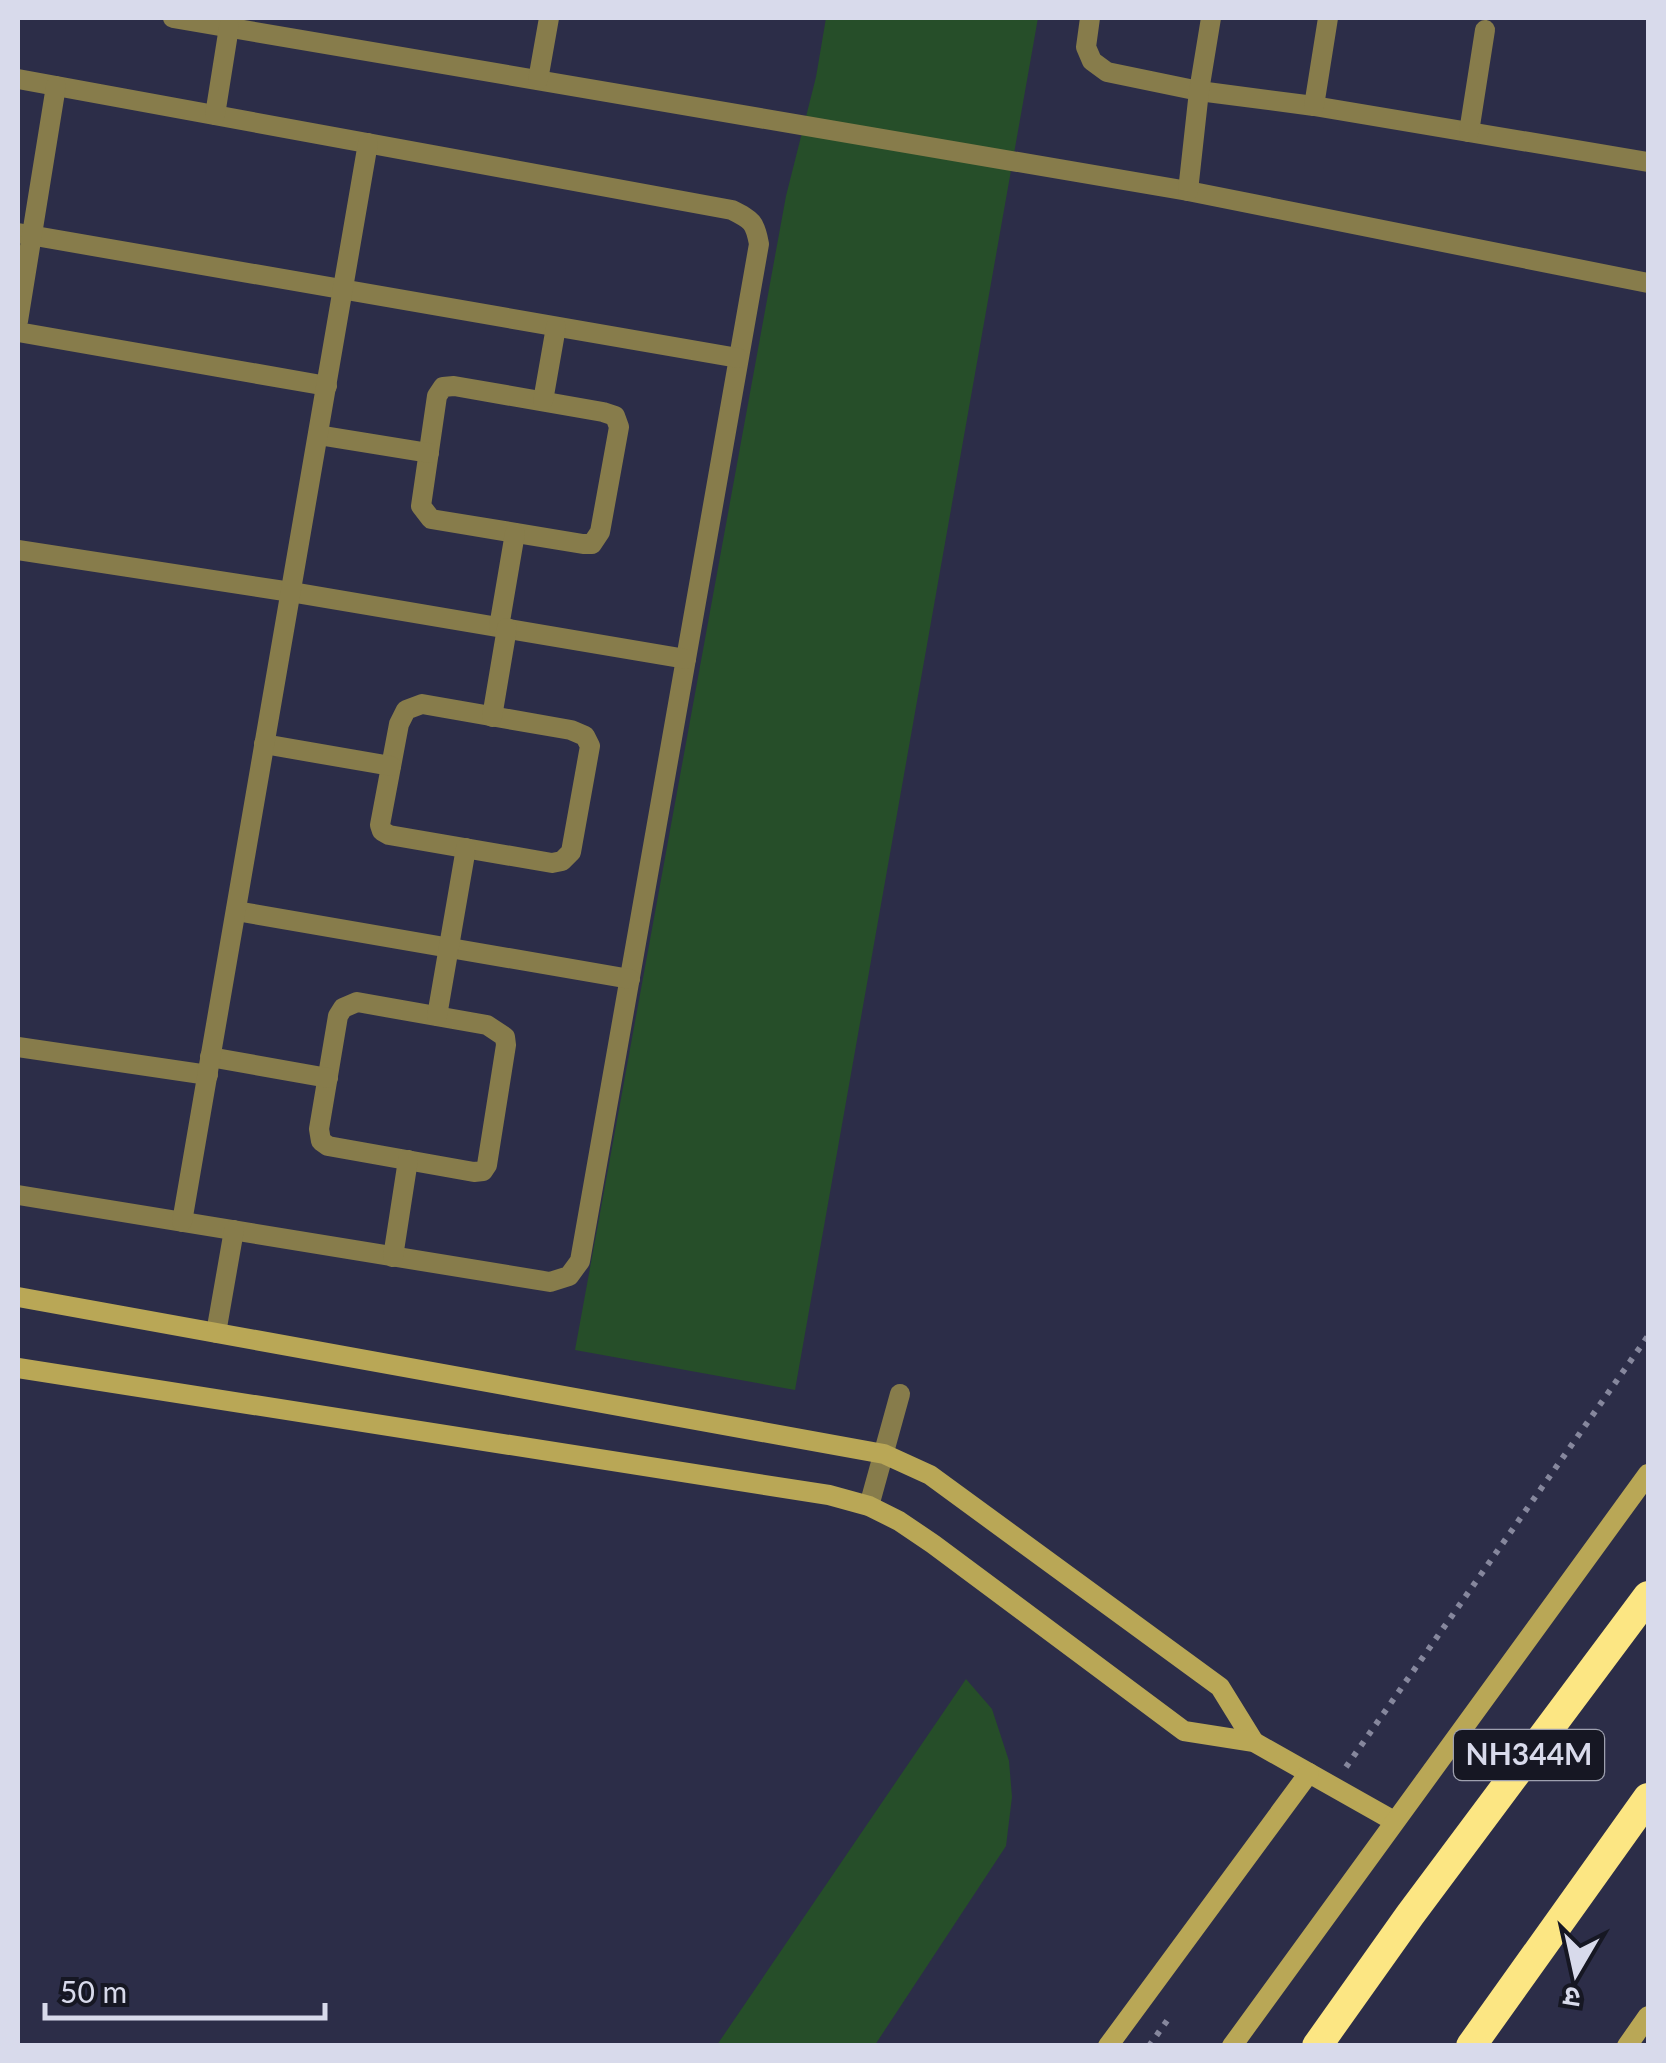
<svg xmlns="http://www.w3.org/2000/svg" width="1666" height="2063" font-family="Lato,'Noto Sans Devanagari',sans-serif">
<rect width="100%" height="100%" fill="#2c2d48"/>
<g fill="#264e29">
<path d="M826,18H1038L795,1390L575,1350L786,196L816,77Z"/>
<path d="M966,1679L992,1709L1009,1761L1012,1797L1006,1846L875,2045H717Z"/>
</g>
<g fill="none" stroke-linecap="round" stroke-linejoin="round">
<g stroke="#86879d" stroke-width="6" stroke-dasharray="5 8" stroke-linecap="butt">
<path d="M1346,1767L1648,1336"/>
<path d="M1149,2046L1169,2018"/>
</g>
<path stroke="#877c4b" stroke-width="20" d="M869,1506L900,1394"/>
<g stroke="#877c4b" stroke-width="20">
<path d="M173,18L1188,191L1648,283"/>
<path d="M1090,18L1086,47L1092,61L1107,72L1199,91L1314,106L1648,162"/>
<path d="M18,79L732,210C752,220 755,222 759,244L580,1261L569,1276L550,1282L18,1195"/>
<path d="M538,80L549,18"/>
<path d="M1314,106L1328,18"/>
<path d="M215,115L229,27"/>
<path d="M1469,132L1485,30"/>
<path d="M1188,191L1199,91L1211,18"/>
<path d="M18,233L738,358"/>
<path d="M18,321L56,86"/>
<path d="M18,332L327,386"/>
<path d="M454,386L603,412L615,416L619,427L600,532L592,544H583L431,519L421,506L437,396L443,387Z"/>
<path d="M543,401L556,327"/>
<path d="M318,435L429,453"/>
<path d="M18,550L291,592L686,659"/>
<path d="M499,627L515,533"/>
<path d="M422,704L571,730L585,736L590,746L571,852L562,861L552,863L389,835L382,831L380,825L399,724L406,710Z"/>
<path d="M492,717L507,628"/>
<path d="M264,744L391,766"/>
<path d="M236,911L630,979"/>
<path d="M357,1002L487,1025L505,1037L506,1045L487,1165L483,1171L474,1172L328,1146L321,1141L319,1129L338,1016L343,1008Z"/>
<path d="M437,1016L466,848"/>
<path d="M18,1047L208,1075"/>
<path d="M210,1057L328,1078"/>
<path d="M182,1222L368,143"/>
<path d="M393,1257L408,1160"/>
<path d="M216,1333L234,1230"/>
</g>
<g stroke="#b9a756" stroke-width="20">
<path d="M18,1297L884,1454L930,1475L1220,1687L1254,1742"/>
<path d="M18,1368L829,1495L869,1506L899,1521L933,1544L1184,1731L1254,1742L1394,1821"/>
<path d="M1108,2046L1309,1773"/>
<path d="M1232,2046L1648,1474"/>
<path d="M1627,2046L1648,2016"/>
</g>
<g stroke="#fce683" stroke-width="30">
<path d="M1317,2046L1410,1915L1648,1596"/>
<path d="M1471,2046L1648,1798"/>
</g>
</g>
<g text-anchor="middle" stroke-width="8" stroke-linejoin="round" paint-order="stroke">
<rect fill="#161723" stroke="#9ea0af" stroke-width="2.5" x="1454" y="1730" width="150" height="50" rx="8"/>
<g font-size="30" font-weight="bold" fill="#d8daeb">
<text x="1529" y="1765">NH344M</text>
</g>
</g>
<rect width="1666" height="2063" fill="none" stroke="#d8daeb" stroke-width="40"/>
<g transform="translate(1576 1973) rotate(189)" stroke="#161723" stroke-width="8" paint-order="stroke">
<path d="M0-8L18 38L0 25L-18 38Z" fill="#d8daeb"/>
<text y="-15" font-size="28" font-weight="bold" text-anchor="middle" fill="#d8daeb">उ</text>
</g>
<path d="M45 2003v15h280v-15" fill="none" stroke="#d8daeb" stroke-width="5"/>
<text x="60" y="2003" font-size="30" fill="#d8daeb" stroke="#161723" stroke-width="8" paint-order="stroke">50 m</text>
</svg>
